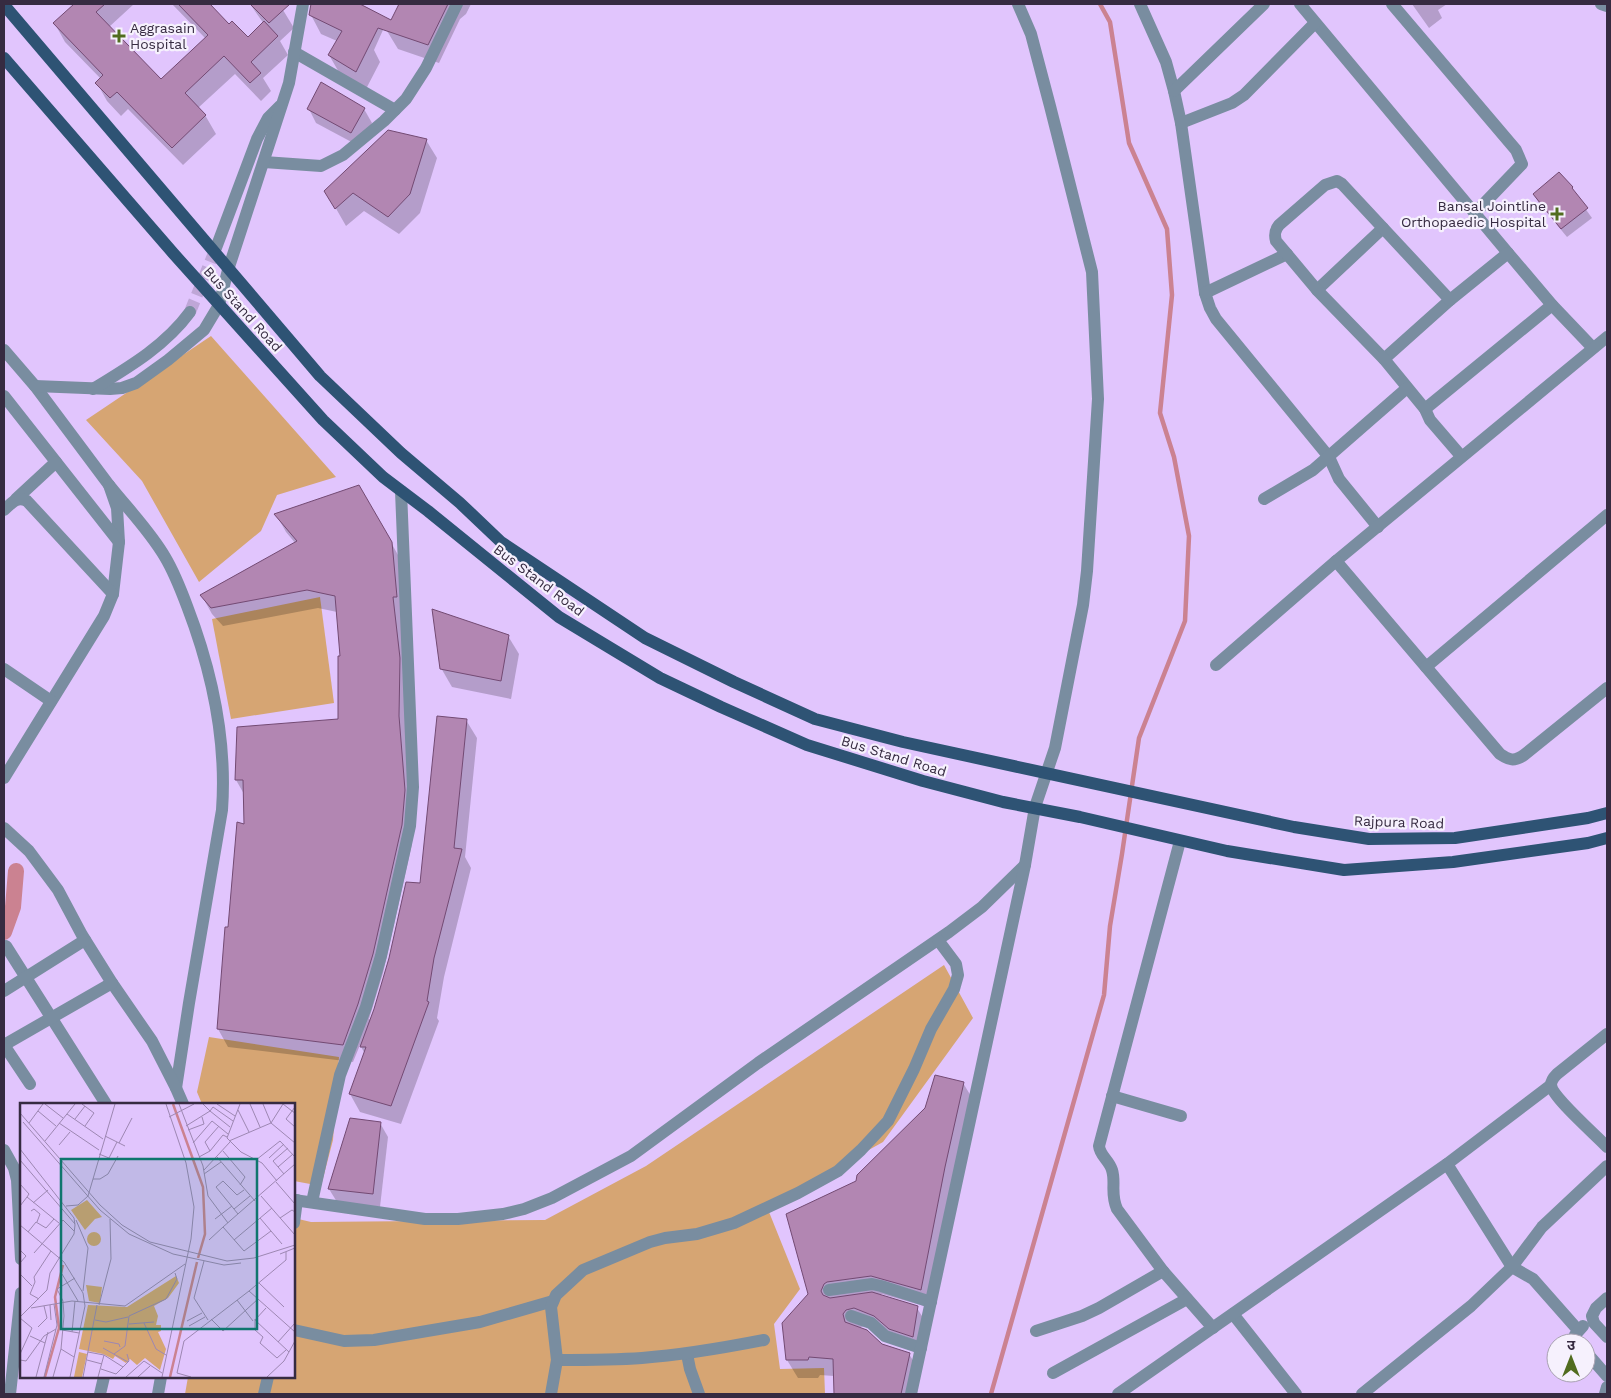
<svg xmlns="http://www.w3.org/2000/svg" width="1611" height="1398" font-family="'Work Sans','Noto Sans Devanagari',sans-serif">
<rect width="100%" height="100%" fill="#e1c5fd"/>
<g fill="#d6a573">
<path d="M211,336L336,477L277,495L261,531L199,582L142,481L86,420Z"/>
<path d="M320,597L334,703L231,719L212,619Z"/>
<path d="M944,965L973,1018L883,1142L767,1207L800,1289L774,1324L780,1369L824,1368L825,1394H185L188,1377H294V1218L311,1222L545,1220L646,1166Z"/>
<path d="M209,1037L339,1057L333,1140L321,1186L294,1181V1104H202L197,1092Z"/>
</g>
<g fill="#0003">
<path d="M76,4H134L109,27L161,81L206,39L172,4H209L229,25L248,39L264,24L250,4H277L283,10L294,28L280,41L288,55L263,78L271,91L261,101L235,74L198,108L205,115L216,134L183,165L128,109L121,116L107,101L97,83L101,79L65,42L55,24Z"/>
<path d="M312,4H358L372,11L383,30L374,50L380,62L366,89L340,74L329,55L337,41L321,34L311,15Z"/>
<path d="M401,4H471L466,14L460,19L439,63L398,49L387,31Z"/>
<path d="M1412,4H1447L1438,10L1442,18L1429,28Z"/>
<path d="M309,109H364L372,123L359,146L316,123Z"/>
<path d="M426,140L437,158L420,213L399,234L364,211L346,226L326,191Z"/>
<path d="M1534,195L1577,197L1592,218L1567,237L1539,203Z"/>
<path d="M359,486L402,562L412,844L383,973L369,1019L371,1020L421,884L466,720L477,738L465,857L471,868L444,977L437,1018L439,1021L401,1124L360,1112L350,1094L365,1054L360,1045L353,1062L228,1047L218,1029L229,929L245,825L244,794L236,780L339,720L342,657L337,612L318,608L223,626L212,614L202,596L296,544L286,532L276,514Z"/>
<path d="M508,636L519,654L511,699L452,687L441,668Z"/>
<path d="M963,1083L974,1101L931,1308L882,1294L876,1295L917,1308L928,1326L923,1354L865,1326L857,1328L881,1345L909,1354L920,1372L915,1394H835L834,1376L820,1375L818,1378H798L787,1360L810,1294L858,1182Z"/>
<path d="M380,1123L388,1137L380,1207L337,1202L329,1189Z"/>
</g>
<g fill="none" stroke-linecap="round" stroke-linejoin="round">
<path stroke="#cb8291" stroke-width="4.5" d="M991,1394L1104,995L1110,926L1122,854L1139,738L1185,621L1189,536L1174,457L1160,413L1172,295L1167,229L1129,143L1110,22L1100,4"/>
<path stroke="#cb8291" stroke-width="16" d="M4,932L13,907L16,871"/>
</g>
<g fill="#b286b2" stroke="#734a73">
<path d="M74,4H105L96,12L161,79L208,35L178,4H210L229,24L232,21L248,37L264,21L278,36L251,62L261,73L250,83L224,56L185,93L206,115L172,148L117,92L110,98L95,83L103,75L53,23Z"/>
<path d="M250,4H290L269,23Z"/>
<path d="M311,4H360L391,20L399,4H448L428,45L378,28L356,72L328,55L342,31L309,15Z"/>
<path d="M321,82L365,108L351,133L307,109Z"/>
<path d="M388,130L427,139L410,194L388,217L353,193L335,209L324,191Z"/>
<path d="M1559,172L1573,187L1572,188L1588,208L1561,229L1533,194Z"/>
<path d="M359,485L392,542L397,597H393L400,658L399,716L405,790L402,825L373,954L358,1004L343,1045L217,1029L225,927H228L237,822L244,824L243,780H235L237,727L338,719V656H340L335,596L307,590L211,608L200,595L297,541L274,514Z"/>
<path d="M432,609L509,635L501,681L440,669Z"/>
<path d="M437,716L467,719L454,848L462,849L434,958L427,1001L429,1002L391,1106L349,1094L366,1047H360L374,1009L389,958L406,882L420,883Z"/>
<path d="M935,1075L964,1082L945,1167L921,1290L871,1276L827,1282L824,1284L821,1291L823,1295L830,1298L872,1292L918,1306L913,1337L889,1329L874,1316L854,1308L846,1310L843,1314L845,1322L867,1330L882,1344L910,1353L901,1394H834L833,1359L809,1357L808,1360H786L782,1323L808,1294L786,1214L856,1181L857,1175L925,1108Z"/>
<path d="M350,1118L381,1122L373,1194L328,1189Z"/>
</g>
<g fill="none" stroke-linecap="round" stroke-linejoin="round">
<path stroke="#bfa6d7" stroke-width="12" stroke-dasharray="12 6" stroke-linecap="butt" d="M190,312L216,248"/>
<g stroke="#798da0" stroke-width="12">
<path d="M1140,4L1166,62L1174,91L1181,123L1205,293L1210,308L1216,319L1329,457L1339,479L1378,527"/>
<path d="M1300,4L1508,253L1552,305L1593,348"/>
<path d="M1392,4L1516,150L1522,164L1475,213"/>
<path d="M1601,4L1607,6"/>
<path d="M294,52L395,110"/>
<path d="M1174,91L1264,4"/>
<path d="M1181,123L1232,103L1244,95L1315,23"/>
<path d="M264,162L321,166L343,155L384,121L406,99L426,68L457,4"/>
<path d="M216,248L257,139L268,118L280,106"/>
<path d="M1317,290L1383,228"/>
<path d="M1205,293L1287,254"/>
<path d="M1607,337L1336,561L1500,754C1509,760 1514,762 1524,755L1607,688"/>
<path d="M4,350L35,386L109,485L117,508L119,542L113,594L104,616L4,778"/>
<path d="M1384,359L1450,300"/>
<path d="M35,386L110,389L122,388L136,383L168,360L204,330L219,305L228,270L289,83L303,4"/>
<path d="M93,389C129,367 165,346 190,312"/>
<path d="M4,396L119,542"/>
<path d="M1425,409L1552,305"/>
<path d="M1461,456L1430,420L1425,409L1384,359L1317,290L1276,241C1274,234 1275,230 1279,225L1325,185L1337,181L1342,184L1450,300L1508,253"/>
<path d="M109,485C128,509 150,531 165,557C174,572 181,590 187,606C212,671 227,740 222,810L189,1003L176,1088"/>
<path d="M16,499L56,462"/>
<path d="M1264,499L1313,470L1407,388"/>
<path d="M4,510C12,503 16,496 27,501L113,594"/>
<path d="M1216,665L1336,561"/>
<path d="M1426,667L1607,515"/>
<path d="M4,669L51,701"/>
<path d="M4,828L29,851L58,890L82,935L112,983L152,1041L176,1088L183,1104"/>
<path d="M1180,841L1099,1146C1100,1156 1109,1160 1112,1170C1116,1183 1110,1193 1117,1209L1163,1271L1213,1328"/>
<path d="M6,946L106,1104"/>
<path d="M4,991L85,940"/>
<path d="M1607,1034L1557,1074C1554,1077 1551,1080 1551,1085C1552,1097 1597,1136 1607,1147"/>
<path d="M4,1045L112,983"/>
<path d="M4,1045L30,1084"/>
<path d="M1112,1096L1181,1116"/>
<path d="M4,1150L14,1168L17,1180L21,1259"/>
<path d="M1447,1164L1512,1267L1533,1279L1578,1330"/>
<path d="M294,1200L425,1219H458L503,1214L524,1209L552,1198L631,1156L758,1063L949,932L982,907L1025,865"/>
<path d="M312,1202L340,1075L366,1007L381,956L410,826L413,787L401,491"/>
<path d="M294,1223L297,1200"/>
<path d="M829,1290L872,1284L881,1286L931,1302"/>
<path d="M1607,1298L1596,1308L1592,1316L1594,1323L1607,1337"/>
<path d="M1233,1314L1296,1394"/>
<path d="M851,1316L871,1323L885,1336L921,1348"/>
<path d="M294,1330L344,1341L374,1340L480,1322L553,1301"/>
<path d="M1036,1331L1082,1316L1099,1308L1163,1271"/>
<path d="M1578,1343L1575,1335L1583,1326"/>
<path d="M1586,1352L1607,1376"/>
<path d="M687,1354L690,1369L699,1394"/>
<path d="M557,1360C585,1360 614,1360 642,1358C683,1355 723,1348 764,1340"/>
<path d="M1053,1373L1187,1299"/>
<path d="M10,1394L21,1293"/>
<path d="M100,1394L104,1377"/>
<path d="M158,1394L161,1377"/>
<path d="M264,1394L268,1377"/>
<path d="M551,1394L557,1360L551,1307L556,1295L583,1270L650,1242L665,1238L697,1234L734,1223L798,1193L838,1171L861,1150L888,1121L914,1069L931,1029L954,989L958,975L956,964L938,940"/>
<path d="M911,1394L1025,865L1035,807L1055,748L1083,605L1087,571L1098,399L1092,272L1050,106L1031,34L1018,4"/>
<path d="M1118,1394L1447,1164L1551,1085"/>
<path d="M1362,1394L1471,1306L1512,1267L1542,1227L1607,1166"/>
<path d="M1605,1394L1607,1387"/>
</g>
<g stroke="#2e5374" stroke-width="12">
<path d="M4,5L320,376L401,453L460,503L501,542L645,638L734,682L815,719L903,742L1294,827L1369,839L1455,838L1588,818L1607,813"/>
<path d="M4,58L173,253L323,420L383,477L428,511L559,617L660,678L721,707L807,745L923,781L1003,802L1080,817L1227,851L1344,870L1453,862L1588,843L1607,838"/>
</g>
</g>
<g fill="#516c1f" stroke="#f6f1fd" stroke-width="2">
<path d="M116.5 28.5h5v5h5v5h-5v5h-5v-5h-5v-5h5z"/>
<path d="M1554.5 206.5h5v5h5v5h-5v5h-5v-5h-5v-5h5z"/>
</g>
<g text-anchor="middle" stroke-width="4.5" stroke-linejoin="round" paint-order="stroke">
<g font-size="14" fill="#362b41" stroke="#f6f1fd" text-anchor="start">
<text x="130" y="33">Aggrasain<tspan x="130" dy="16">Hospital</tspan></text>
<text x="1546" y="211" text-anchor="end">Bansal Jointline<tspan x="1546" dy="16">Orthopaedic Hospital</tspan></text>
</g>
<g font-size="14" fill="#362b41" stroke="#f6f1fd">
<text transform="translate(243 309) rotate(48)" y="5">Bus Stand Road</text>
<text transform="translate(539 580) rotate(37)" y="5">Bus Stand Road</text>
<text transform="translate(894 756) rotate(17)" y="5">Bus Stand Road</text>
<text transform="translate(1399 822) rotate(2)" y="5">Rajpura Road</text>
</g>
</g>
<g transform="translate(20 1103)">
<rect width="275" height="275" fill="#e1c5fd"/>
<path d="M67,97L82,114L75,116L65,127L51,107ZM67 136a7 7 0 1 1 14 0a7 7 0 1 1-14 0ZM156,173L159,180L148,195L134,203L138,213L136,222H141V228L138,229L146,246L140,267L125,255L117,262L110,256L106,260L95,253L93,256L83,251L59,246L68,202L107,204ZM66,182L82,184L80,200L69,198ZM59,249L67,251L62,274H54Z" fill="#d6a573"/>
<path fill="none" stroke="#cb8291" stroke-width="2.5" d="M153,1L183,84L185,131L178,155M25,274L39,225L35,194L43,162M150,274L177,159"/>
<path fill="none" stroke="#9d87b2" stroke-width="1" d="M25,1L43,15M62,1L74,10L65,23M159,1L183,63L188,93L208,120M197,1L215,13M220,1L207,35L221,49L242,60L257,78M230,1L240,24M243,1L251,20L275,40M218,7L229,29M18,8L36,23M0,10L80,102L102,122L130,139L207,158L234,155L275,142M275,10L272,8L266,16L275,24M47,11L83,36M149,14L174,1M55,16L65,3M3,19L80,107L109,131L153,151L204,162L221,160M9,20L23,1M39,20L79,47M166,23L190,8L183,1M210,24L190,8L193,4L213,18M168,27L184,21L182,14M85,33L105,43M25,38L55,1M209,38L251,20L263,1L272,8L275,4M99,40L112,15M173,40L192,18L208,31M39,42L50,29M0,46L54,115L55,122L54,131L30,170L27,187L0,214M190,48L185,39L199,23M203,48L225,74L220,82M79,51L89,55L97,39M179,54L190,48L203,32L207,34M197,54L235,98M249,55L264,41M0,57L55,121M236,57L260,38L275,54M258,64L273,51M184,67L210,39M184,71L201,59M264,71L253,58L268,45M73,76H80L88,71L98,53M256,79L275,101M0,81L9,91L7,94M241,93L275,132M13,100L28,87M0,103L7,94L39,120M46,103L58,102L68,93L95,1M214,106L230,93M11,108L14,106L20,111L17,119M218,111L196,84L203,78L217,92L224,87M240,115L262,141M260,115L272,107L275,109M195,116L212,103M56,117L68,145L63,188M0,122L44,159L63,190L65,203L50,274M251,128L224,148L203,124L275,61M8,129L16,119L26,125L34,116M189,137L203,124M214,137L252,105M0,147L6,153L0,160M266,149V157L229,188L275,229M14,150L43,117L54,128M260,151L275,145M184,158L174,195L188,217M0,171L12,183M42,171L58,198M239,180L264,204M19,196L10,191L15,179L14,174L31,148M217,197L233,218M30,202L31,217M79,202L91,156L90,116M11,205L52,198L105,203L165,161M246,205L235,217L269,249M0,215L12,225L0,251M191,216L203,228L238,196M235,216V227L243,234L240,240L257,255L266,247M75,217L86,219L108,214M167,218L182,210M124,220L136,246L146,252M109,221L134,219M169,223L185,214M18,224L27,215L24,203M42,227L59,230M52,229L55,198M10,233L25,240M84,238L99,241L100,244M258,239L275,220M83,245L108,259M41,246L54,254M68,249L84,252L103,264M94,251L105,243L109,213L146,196L157,176L155,170M0,257L6,258L24,233L36,226M67,257L82,261M81,266L96,271L109,258L107,251M16,274L28,229M24,274L37,222L34,201M33,274L41,246L44,213L43,198L37,186L55,175M63,274L77,202M78,274L84,252M106,274L124,258L142,270M118,274L130,263M142,274L171,136L174,104L166,60L146,1M171,274L157,270L164,238L229,188M247,274L264,258L275,238"/>
<path fill="#0f766e" fill-opacity="0.15" stroke="#0f766e" stroke-width="2.5" d="M41,56H237V226H41Z"/>
<rect width="275" height="275" fill="none" stroke="#362b41" stroke-width="2.5"/>
</g>
<rect width="1611" height="1398" fill="none" stroke="#362b41" stroke-width="10"/>
<g transform="translate(1571 1358)"><circle r="24" fill="#f6f1fd" stroke="#a9a2b2"/>
<path d="M0-4L9 19L0 12L-9 19Z" fill="#516c1f"/>
<text y="-8" font-size="14" font-weight="bold" text-anchor="middle" fill="#362b41">उ</text>
</g>
</svg>
